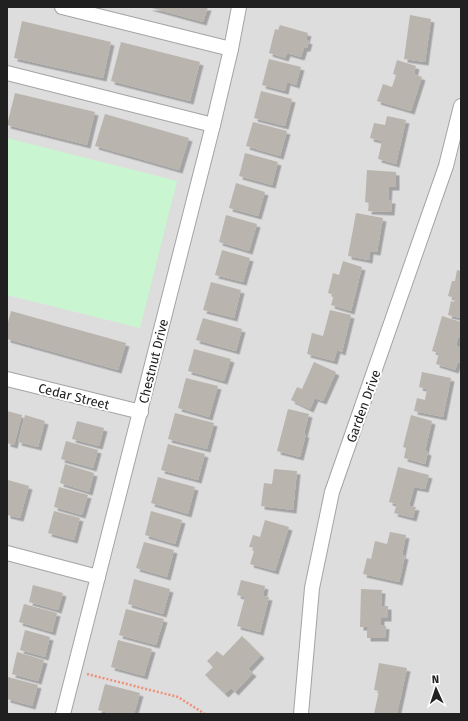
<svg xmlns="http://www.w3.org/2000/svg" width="468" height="721" font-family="'Fira Sans',sans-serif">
<defs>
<filter id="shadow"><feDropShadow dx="3.5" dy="3.5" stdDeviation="0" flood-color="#0004"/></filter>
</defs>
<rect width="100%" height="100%" fill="#f0eee8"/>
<rect fill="#dedddd" x="7" y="7" width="454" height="707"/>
<path fill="#c9f6d0" d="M7,138L177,181L140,328L7,295Z"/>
<g fill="#b9b4ad" filter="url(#shadow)">
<path d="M148,7H208L203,22Z"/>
<path d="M410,15L431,19L425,62L404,59Z"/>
<path d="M22,21L111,42L103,78L14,58Z"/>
<path d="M280,25L308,33L306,40L309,41L307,48H304L301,57L287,53L285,58L269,53L275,29L278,30Z"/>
<path d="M121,42L200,62L190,101L111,81Z"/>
<path d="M269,59L301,67L296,85L287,82L285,91L262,85Z"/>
<path d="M397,60L416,66L414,74L422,77L411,111L377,101L383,84L392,87L396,75L393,74Z"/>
<path d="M261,91L292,99L285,126L254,118Z"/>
<path d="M15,93L95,112L87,145L7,125Z"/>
<path d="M105,114L189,138L179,170L95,146Z"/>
<path d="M387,116L406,120L396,164L378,159L382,141L370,138L374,123L385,125Z"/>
<path d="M253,122L287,131L280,156L246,146Z"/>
<path d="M245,153L278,162L272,185L239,176Z"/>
<path d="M367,170L396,172V187H389L388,200H392L391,212L368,211L369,203L365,202Z"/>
<path d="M236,183L265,192L258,216L229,208Z"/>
<path d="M356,213L383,218L377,252L370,251L369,260L348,256Z"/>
<path d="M226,215L257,224L249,251L219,242Z"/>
<path d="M222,250L250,258L243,282L215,275Z"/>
<path d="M343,261L362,267L351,311L331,305L334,295L328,293L333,273L339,275Z"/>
<path d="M457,270L461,271V318L448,315L451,301L454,302L455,298L448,296L452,281H455Z"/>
<path d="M211,282L241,290L234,318L203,310Z"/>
<path d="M330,310L351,315L342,352L337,350L334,361L307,354L312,333L323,336Z"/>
<path d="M11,311L126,343L118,370L7,339V326Z"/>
<path d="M442,316L461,322V338L458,337L456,346L461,348V363L458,362L455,370L436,364L439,353L432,351Z"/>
<path d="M203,318L242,329L236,351L196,340Z"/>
<path d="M194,349L231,359L224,381L188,371Z"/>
<path d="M314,362L336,372L323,401L315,398L310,409L291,400L297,387L302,389Z"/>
<path d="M422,372L451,378L443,417L414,411L417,398L425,400L427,389L419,387Z"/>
<path d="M186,378L218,386L209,417L178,408Z"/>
<path d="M288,409L309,414L304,434H306L300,457L277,451Z"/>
<path d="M7,411L22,415L14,445L7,443Z"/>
<path d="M175,413L214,423L207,449L168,439Z"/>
<path d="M25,415L45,421L38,447L18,442Z"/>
<path d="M411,415L432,421L425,451L428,452L425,464L404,458L406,448L403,447Z"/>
<path d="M77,421L104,428L99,446L72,439Z"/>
<path d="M66,441L98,450L93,468L61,459Z"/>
<path d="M168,444L205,454L198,480L161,470Z"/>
<path d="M65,464L94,473L89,492L60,483Z"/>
<path d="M398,467L429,475L425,489L414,487L409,506L416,507L413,518L394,513L397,504L389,502Z"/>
<path d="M274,469L297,471L293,510L261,506L264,483L272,484Z"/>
<path d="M158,477L195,487L188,514L151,503Z"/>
<path d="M8,480L29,486L20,518L7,515Z"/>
<path d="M59,487L88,495L82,515L54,507Z"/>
<path d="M54,511L80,518L74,540L48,533Z"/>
<path d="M151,511L182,520L175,544L145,535Z"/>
<path d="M265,520L289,527L275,571L250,564L255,548L249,547L253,535L260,537Z"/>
<path d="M390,532L406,535L402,555L405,556L399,582L363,574L367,558L371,559L375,541L387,544Z"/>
<path d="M144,542L174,550L167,577L136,568Z"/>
<path d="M134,579L170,589L163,614L128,604Z"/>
<path d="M241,580L265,586L263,596L269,597L260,632L237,626L245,597L237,595Z"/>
<path d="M33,585L63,593L58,610L29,602Z"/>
<path d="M361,589L382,590L381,606H388V618H381V625L386,626L385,638H367V627H360Z"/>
<path d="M24,604L57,613L52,632L19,622Z"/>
<path d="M126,609L164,619L156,645L119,635Z"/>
<path d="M25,630L50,637L45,657L20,650Z"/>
<path d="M242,636L261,655L248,669L253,673L235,692L231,688L225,694L205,675L213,667L207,661L217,651L223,656Z"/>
<path d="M118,640L152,649L144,676L111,667Z"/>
<path d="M17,652L44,660L38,681L12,674Z"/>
<path d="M379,663L407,668L397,714H374L379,691L374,690Z"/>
<path d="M8,677L38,685L32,706L7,699Z"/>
<path d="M105,684L140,693L134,714H112L98,710Z"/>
</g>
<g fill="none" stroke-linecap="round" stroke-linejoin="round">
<g stroke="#a4a4a4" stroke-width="16">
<g id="minor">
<path d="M62,7L231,49"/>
<path d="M7,73L213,125"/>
<path d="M7,379L141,412"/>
<path d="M7,553L98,577"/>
<path d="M63,714L213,125L231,49L239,7"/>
<path d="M301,714L312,588L332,492L446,166L461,106"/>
</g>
</g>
<path stroke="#ef907a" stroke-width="2.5" stroke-dasharray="2 2" stroke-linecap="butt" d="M87,674L178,697L205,714"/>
<use href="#minor" stroke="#fff" stroke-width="14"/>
</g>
<g text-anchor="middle" stroke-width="4" stroke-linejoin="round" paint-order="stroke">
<g font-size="13" fill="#202020" stroke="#fff">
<text transform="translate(153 361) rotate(-76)" y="5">Chestnut Drive</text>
<text transform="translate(74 396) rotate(14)" y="5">Cedar Street</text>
<text transform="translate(363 406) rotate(-70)" y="5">Garden Drive</text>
</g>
</g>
<rect width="468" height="721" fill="none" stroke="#202020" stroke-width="16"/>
<g transform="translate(436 689) rotate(357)" stroke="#ffffff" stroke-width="3" paint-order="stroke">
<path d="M0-3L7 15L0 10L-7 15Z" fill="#202020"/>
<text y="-6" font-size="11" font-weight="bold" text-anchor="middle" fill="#202020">N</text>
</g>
</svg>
